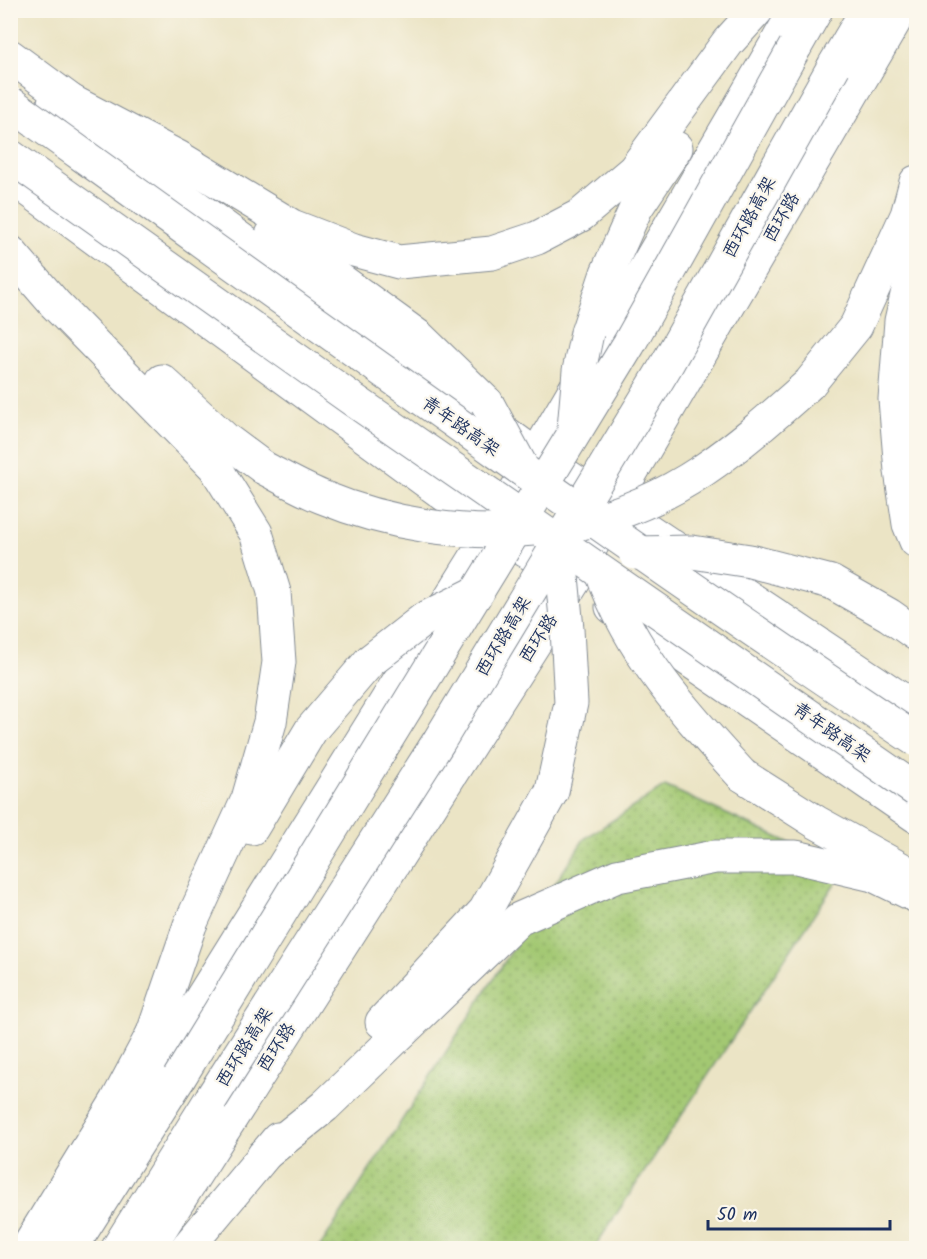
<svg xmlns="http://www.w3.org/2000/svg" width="927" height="1259" font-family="Kalam,'LXGW WenKai TC',sans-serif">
<defs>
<pattern id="park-dots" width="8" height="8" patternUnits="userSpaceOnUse" patternTransform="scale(1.5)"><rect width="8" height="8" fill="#a3c872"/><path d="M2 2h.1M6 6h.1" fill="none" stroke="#84a361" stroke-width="1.8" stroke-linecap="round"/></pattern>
</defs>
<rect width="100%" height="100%" fill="#fbf7ec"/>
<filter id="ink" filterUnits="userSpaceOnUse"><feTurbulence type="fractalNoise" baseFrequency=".0167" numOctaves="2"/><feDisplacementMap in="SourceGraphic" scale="12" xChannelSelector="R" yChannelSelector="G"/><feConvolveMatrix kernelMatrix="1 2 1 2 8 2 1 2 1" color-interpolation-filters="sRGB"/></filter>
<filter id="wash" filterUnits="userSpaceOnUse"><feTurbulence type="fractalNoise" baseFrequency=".008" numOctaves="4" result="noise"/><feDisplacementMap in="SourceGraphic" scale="24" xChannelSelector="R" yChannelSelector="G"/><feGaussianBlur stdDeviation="1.35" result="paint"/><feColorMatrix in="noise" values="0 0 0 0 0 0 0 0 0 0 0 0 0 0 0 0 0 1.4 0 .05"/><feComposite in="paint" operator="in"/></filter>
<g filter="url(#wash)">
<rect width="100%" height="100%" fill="#ebe4c5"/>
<path fill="url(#park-dots)" stroke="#5f7c68" stroke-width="1.5" d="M665,786L845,868L594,1248H319L584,839Z"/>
</g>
<g filter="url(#ink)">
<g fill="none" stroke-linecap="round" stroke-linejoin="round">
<g stroke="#838a92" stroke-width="35">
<g id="major">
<path d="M54,103L537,456L916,709"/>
<path d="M10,176L493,530L571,579"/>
<path d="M612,607L916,816"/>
<path d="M49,1243L493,530L796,10"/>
<path d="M148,1248L574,581L611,507L901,10"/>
</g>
</g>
<g stroke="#838a92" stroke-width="35">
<g id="highway">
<path d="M795,47L816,10"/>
<path d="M10,56L86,112"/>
<path d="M834,66L867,10"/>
<path d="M67,99L178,157L292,226L354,250L399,262L492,253L537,238L581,215L634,170L728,42L757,10"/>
<path d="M272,235L310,258L419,337L487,403"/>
<path d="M10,252L55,304L215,467L256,533L274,592L279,662L270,722L248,799L190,925L151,1039"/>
<path d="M916,256L901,321L895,399L901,471L909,524L916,541"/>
<path d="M587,333L607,273L636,208L676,148"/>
<path d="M162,381L225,439L264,468"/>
<path d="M809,384L856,326L907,215L916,182"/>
<path d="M831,582L889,615L916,634"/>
<path d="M742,775L816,822L903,870"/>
<path d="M252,828L311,730L370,661"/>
<path d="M382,1022L485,911L552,791"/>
<path d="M264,1155L325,1106L519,919L617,876L715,857H796L873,875L916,896"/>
<path d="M27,1248L117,1101L160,1020"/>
<path d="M71,1248L179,1078"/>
<path d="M118,1248L211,1099"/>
<path d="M187,1248L278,1139"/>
</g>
</g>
<use href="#major" stroke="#fff" stroke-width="33"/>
<use href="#highway" stroke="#fff" stroke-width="33"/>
<g stroke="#838a92" stroke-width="35" stroke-linecap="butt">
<g id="highway-bridge">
<path d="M10,103C310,319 609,536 916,740"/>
<path d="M10,156L352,399L916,790"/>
<path d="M487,403L520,464"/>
<path d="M574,429L579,371L587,333"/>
<path d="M264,468C283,478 302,489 322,497C387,524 464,536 533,529"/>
<path d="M582,523C677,502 738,447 809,384"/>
<path d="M635,553L692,552L750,561L831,582"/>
<path d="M602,573C632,655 684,712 742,775"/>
<path d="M370,661L424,619L478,592"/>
<path d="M552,791L571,703L567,629L560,555L553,539"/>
<path d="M179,1078L629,344L795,47"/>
<path d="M211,1099L439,741L667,364L834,66"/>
</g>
</g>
<use href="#highway-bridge" stroke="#fff" stroke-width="33"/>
</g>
</g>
<g text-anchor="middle" stroke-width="4.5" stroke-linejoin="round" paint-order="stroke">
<g font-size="18" fill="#1b2f5e" stroke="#fbf7ec">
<text transform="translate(749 217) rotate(-61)" y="6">西环路高架</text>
<text transform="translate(781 217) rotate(-60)" y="6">西环路</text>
<text transform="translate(461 426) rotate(35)" y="6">青年路高架</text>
<text transform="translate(503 636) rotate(-59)" y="6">西环路高架</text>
<text transform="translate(538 638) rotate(-57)" y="6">西环路</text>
<text transform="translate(832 732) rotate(35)" y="6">青年路高架</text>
<text transform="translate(244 1047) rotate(-58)" y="6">西环路高架</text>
<text transform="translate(276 1047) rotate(-57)" y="6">西环路</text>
</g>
</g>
<rect width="927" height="1259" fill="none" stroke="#fbf7ec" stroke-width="36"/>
<path d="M708 1220v9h182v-9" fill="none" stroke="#1b2f5e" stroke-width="3"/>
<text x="717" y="1220" font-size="18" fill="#1b2f5e" stroke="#fbf7ec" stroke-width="4.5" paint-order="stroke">50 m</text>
</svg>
